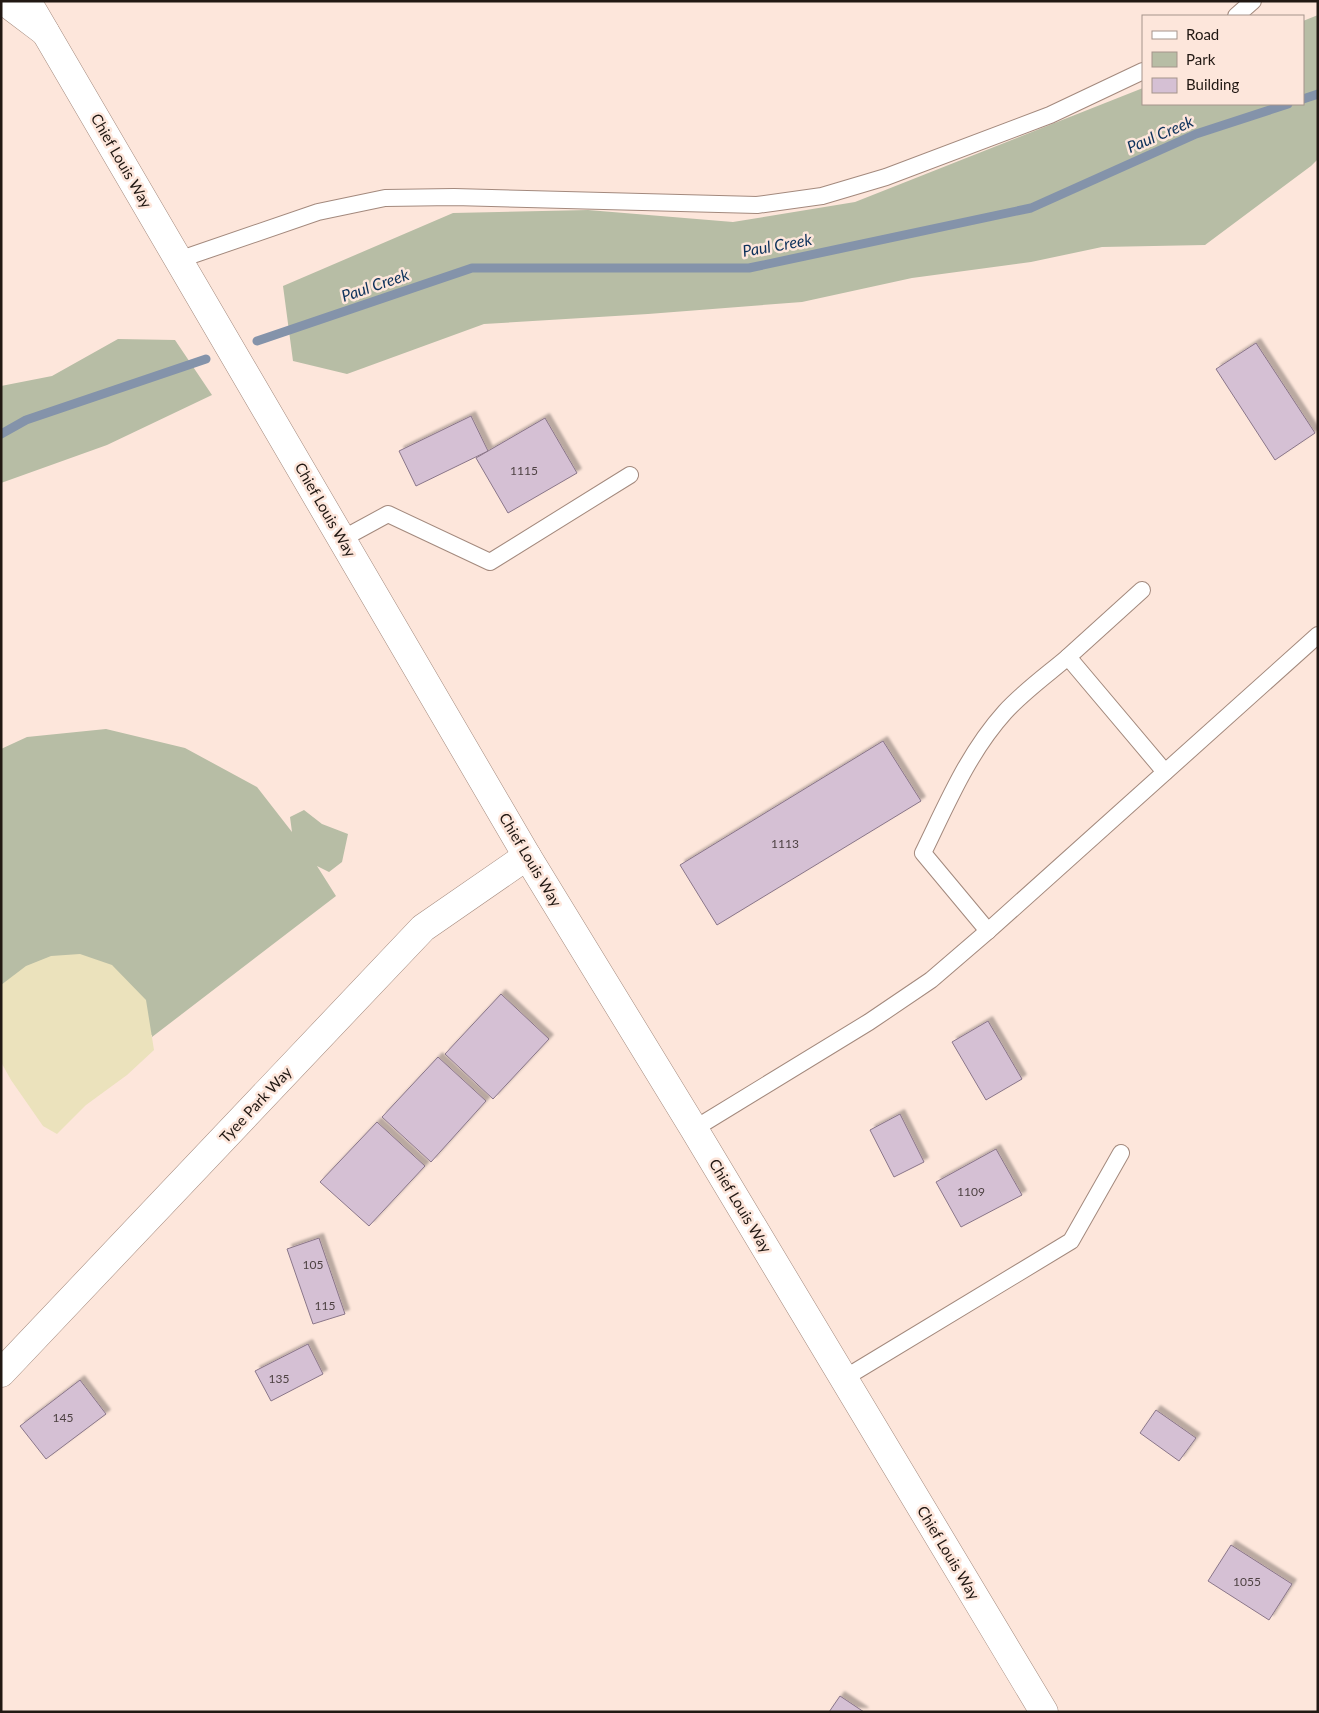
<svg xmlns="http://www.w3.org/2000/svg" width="1319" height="1713" font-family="Lato,sans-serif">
<defs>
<filter id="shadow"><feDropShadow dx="4.5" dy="-4.5" stdDeviation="1" flood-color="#0004"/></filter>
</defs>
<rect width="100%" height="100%" fill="#fde6db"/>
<g fill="#b7bda5">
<path d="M1318,15V159L1311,166L1205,245L1102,247L1031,262L912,278L802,302L648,314L484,324L347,374L293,361L283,286L453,213L588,210L733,222L855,202L1143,88V104H1303V21Z"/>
<path d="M118,339L175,340L212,395L107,445L1,483V386L52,376Z"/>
<path d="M106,729L185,748L257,787L292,832L290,817L304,810L322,824L348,834L342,862L329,872L317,866L336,896L152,1037V1035L1,1040V749L27,737Z"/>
</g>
<path fill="#ebe2bc" d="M80,954L112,965L146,1000L154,1050L127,1075L86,1105L57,1134L43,1126L11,1080L1,1062V985L26,966L51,956Z"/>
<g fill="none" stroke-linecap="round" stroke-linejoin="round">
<g stroke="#8493aa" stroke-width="9">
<path d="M1303,99L1318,94"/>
<path d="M257,341L472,268H749L1031,208L1196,134L1288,104"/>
<path d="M1,434L26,420L206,359"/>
</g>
</g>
<g fill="#d5c0d4" stroke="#8a7689" filter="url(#shadow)">
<path d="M1256,343L1315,433L1275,460L1216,369Z"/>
<path d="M471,416L488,451L416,486L399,451Z"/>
<path d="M545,418L577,473L508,513L476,458Z"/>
<path d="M883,741L921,801L717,925L680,865Z"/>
<path d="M501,994L549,1039L493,1099L445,1054Z"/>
<path d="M988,1021L1022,1079L986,1100L952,1042Z"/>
<path d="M438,1057L486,1101L431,1162L382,1117Z"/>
<path d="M900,1114L924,1162L894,1177L870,1130Z"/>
<path d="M377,1122L425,1166L369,1226L320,1182Z"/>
<path d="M996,1149L1022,1195L961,1227L936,1182Z"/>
<path d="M319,1238L345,1314L313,1324L287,1249Z"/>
<path d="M308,1344L323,1374L271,1401L255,1371Z"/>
<path d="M80,1380L106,1414L46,1459L20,1426Z"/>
<path d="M1156,1410L1196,1438L1179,1461L1140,1433Z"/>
<path d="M1231,1545L1292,1584L1269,1620L1208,1581Z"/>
<path d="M840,1696L864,1712H829Z"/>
</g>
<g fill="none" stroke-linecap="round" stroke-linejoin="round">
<g stroke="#a3897d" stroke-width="18">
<g id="service">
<path d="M1236,16L1253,1"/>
<path d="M178,260L318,212L385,198L454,197L757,205L822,196L886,177L1050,115L1143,71"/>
<path d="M342,539L388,514L490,562L630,475"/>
<path d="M1068,657L1142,590"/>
<path d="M988,931L923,853C947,804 968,753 1005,712C1023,692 1048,674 1068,657L1165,772"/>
<path d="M694,1129L869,1022L931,980L988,931L1318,635"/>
<path d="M843,1379L1071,1241L1121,1153"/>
</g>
</g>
<g stroke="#a3897d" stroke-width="29">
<path id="minor" d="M1,1373L423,928L527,856"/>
</g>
<g stroke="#a3897d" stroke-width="29">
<path id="tertiary" d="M33,11L527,856L694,1129L1044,1712"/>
</g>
<g stroke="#a3897d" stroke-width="29">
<path id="secondary" d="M4,1L45,32"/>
</g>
<use href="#service" stroke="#fff" stroke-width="16"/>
<use href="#minor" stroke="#fff" stroke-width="28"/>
<use href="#tertiary" stroke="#fff" stroke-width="28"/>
<use href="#secondary" stroke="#fff" stroke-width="28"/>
</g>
<g text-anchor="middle" stroke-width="5" stroke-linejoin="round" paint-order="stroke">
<g font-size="12" fill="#4e4243">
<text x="524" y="475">1115</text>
<text x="785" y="848">1113</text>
<text x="971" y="1196">1109</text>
<text x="313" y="1269">105</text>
<text x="325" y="1310">115</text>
<text x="279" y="1383">135</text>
<text x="63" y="1422">145</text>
<text x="1247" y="1586">1055</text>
</g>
<g font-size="15" fill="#211813" stroke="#fde6db">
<text transform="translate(121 161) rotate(60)" y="5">Chief Louis Way</text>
<text transform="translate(325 510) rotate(60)" y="5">Chief Louis Way</text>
<text transform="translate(530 860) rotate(59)" y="5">Chief Louis Way</text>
<text transform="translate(256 1105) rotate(-47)" y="5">Tyee Park Way</text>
<text transform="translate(740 1206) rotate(59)" y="5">Chief Louis Way</text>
<text transform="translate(948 1553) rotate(59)" y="5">Chief Louis Way</text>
</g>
<g font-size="16" font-style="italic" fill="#0d315b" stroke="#fde6db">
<text transform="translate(1160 134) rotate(-23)" y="6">Paul Creek</text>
<text transform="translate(777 245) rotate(-10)" y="6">Paul Creek</text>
<text transform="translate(375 285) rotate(-19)" y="6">Paul Creek</text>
</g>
</g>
<rect width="1319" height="1713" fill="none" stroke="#211813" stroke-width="5"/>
<rect x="1142" y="15" width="162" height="90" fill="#fde6db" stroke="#a5948b"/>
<rect x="1152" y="31" width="25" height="8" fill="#ffffff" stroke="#a5948b"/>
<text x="1186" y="40" font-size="15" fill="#211813">Road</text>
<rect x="1152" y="52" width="25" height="15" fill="#b7bda5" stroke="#a5948b"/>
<text x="1186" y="65" font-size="15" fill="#211813">Park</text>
<rect x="1152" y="78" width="25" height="15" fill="#d5c0d4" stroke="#a5948b"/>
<text x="1186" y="90" font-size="15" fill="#211813">Building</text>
</svg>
